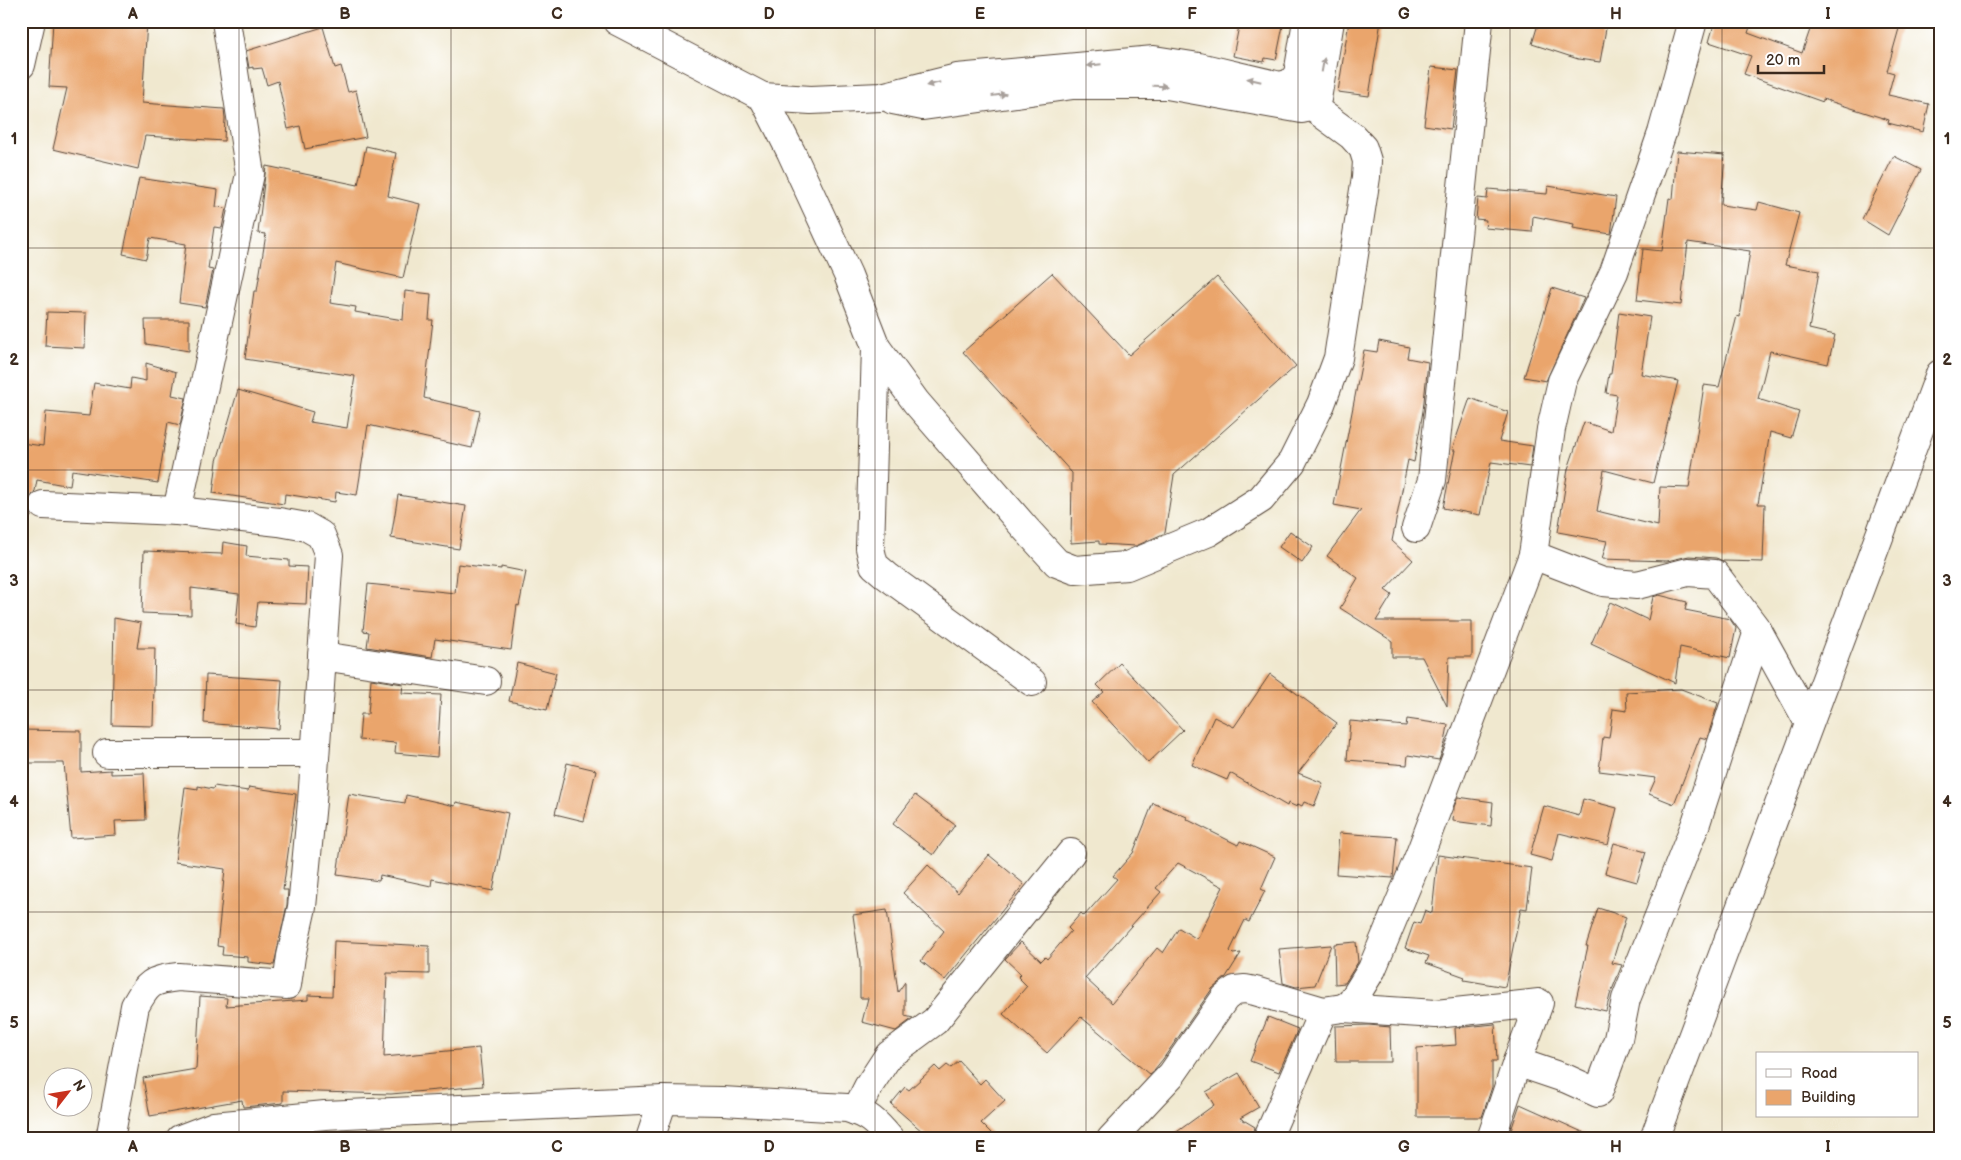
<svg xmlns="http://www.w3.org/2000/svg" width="1961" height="1160" font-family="'Balsamiq Sans',sans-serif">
<rect width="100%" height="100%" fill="#fff"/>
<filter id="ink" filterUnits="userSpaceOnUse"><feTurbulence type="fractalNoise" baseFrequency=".02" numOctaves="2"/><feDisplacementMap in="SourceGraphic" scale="10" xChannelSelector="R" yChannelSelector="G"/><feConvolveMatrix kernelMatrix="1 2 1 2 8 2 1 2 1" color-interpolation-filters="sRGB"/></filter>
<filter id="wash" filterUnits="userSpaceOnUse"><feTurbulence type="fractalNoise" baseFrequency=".0096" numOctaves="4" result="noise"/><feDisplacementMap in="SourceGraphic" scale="20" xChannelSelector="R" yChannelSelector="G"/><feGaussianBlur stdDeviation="1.12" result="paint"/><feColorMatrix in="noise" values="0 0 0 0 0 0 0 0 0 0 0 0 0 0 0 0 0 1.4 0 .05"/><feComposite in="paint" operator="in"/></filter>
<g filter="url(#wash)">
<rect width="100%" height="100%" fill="#f0e8cf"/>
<g id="blocks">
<g fill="#eaa56c" fill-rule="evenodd">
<path d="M53,21H147L142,103L224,109L225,118L224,141L145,136L138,169L53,149L67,88L49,87Z"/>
<path d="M1240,21H1284L1276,60L1265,58L1264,62L1233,56Z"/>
<path d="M1349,21H1381L1369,96L1338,92Z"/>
<path d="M1539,21H1595L1607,23L1600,62L1578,59L1532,44Z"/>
<path d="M1715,21H1731L1750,27L1748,33L1802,53L1813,21H1886L1900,25L1887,71L1894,73L1888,95L1929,104L1923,132L1888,123L1889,120L1823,99V102L1744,74L1751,56L1709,42Z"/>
<path d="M323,27L335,68L341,66L348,92L356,90L366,137L305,149L300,126L288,129L278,81L267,85L262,68L253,69V67L249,68L246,51Z"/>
<path d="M1431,67L1458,70L1451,129L1424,125Z"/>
<path d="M366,146L396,153L388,196L420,204L403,278L336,263L330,303L356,307L355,312L403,320L405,291L431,294L429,320H433L424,398L480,411L472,448L368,425L357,495L336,492L335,502L285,494L284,504L213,493L217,461L238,390L313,412L310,422L347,428L355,376L245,359L254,291H257L266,234L258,233L266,166L358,185Z"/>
<path d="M1677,151L1725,155L1721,205L1757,210L1759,202L1799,213L1785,265L1819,271L1809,329L1835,335L1828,364L1770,351L1758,399L1799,412L1791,438L1770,432L1758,504H1765L1763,562L1723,561L1716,558L1689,556L1667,561L1602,559L1607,541L1558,532L1568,469L1584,422L1611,431L1617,395L1606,393L1609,374H1611L1619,312L1650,317L1641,374L1678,381L1653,483L1604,470L1597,511L1658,526L1660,487L1689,488L1704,385L1719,387L1737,316L1740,317L1750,251L1688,242L1681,305L1637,300L1643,249L1662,251L1669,198L1673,199Z"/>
<path d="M1894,156L1921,170L1888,235L1862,219Z"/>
<path d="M139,178L218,190L216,207L226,208L222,228L214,227L208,269L213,270L205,307L179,303L186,244L150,238L146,259L123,254Z"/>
<path d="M1548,186L1616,197L1611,234L1573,228L1574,224L1533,216L1532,232L1485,228L1486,220L1476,219L1478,198L1487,199L1488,189L1547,194Z"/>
<path d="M1052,273L1129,355L1217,277L1296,366L1174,475L1165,533L1136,546L1099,544V541L1071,543L1072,473L963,352Z"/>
<path d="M1552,288L1584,298L1546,381L1524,377Z"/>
<path d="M47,312L86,313L85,348L45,346Z"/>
<path d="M145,320H189V351L146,344Z"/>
<path d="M1379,341L1409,347L1407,358L1428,362L1423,411L1414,462L1408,460L1392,541L1413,560L1385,590L1392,595L1376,621H1472V657H1449L1447,706L1422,657H1392V641L1340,608L1358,578L1327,556L1361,510L1334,505L1364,350L1377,352Z"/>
<path d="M146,363L176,372L172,395L186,398L180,425L168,422L158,483L72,470L70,486L37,480L35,491L30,496L27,504L31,517L21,516V443L43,446L46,412L89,416L94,383L130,389L131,378L146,381Z"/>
<path d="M1470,398L1508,412L1499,441L1533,446L1530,467L1491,462L1480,515L1443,508L1455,450H1452Z"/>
<path d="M398,495L466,506L459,549L391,538Z"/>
<path d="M1290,531L1313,547L1302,563L1279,547Z"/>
<path d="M223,542L247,546L246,556L289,560V566L308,567L306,604L258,602L255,627L236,624L239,594L191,588V615L142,613L144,551L222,554Z"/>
<path d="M458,564L501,569V567L526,572L519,606L517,605L511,650L435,639L432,657L367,647L369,632L363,631L368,584L455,593Z"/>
<path d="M1659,595L1687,602L1685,610L1730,619L1736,628L1730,658L1680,647L1675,683L1591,644L1610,602L1648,620L1653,597Z"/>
<path d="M114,618L141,623L137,648H155L153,726L112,725Z"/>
<path d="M517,663L556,673L547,710L509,701Z"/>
<path d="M1120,663L1183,730L1148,763L1092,702L1104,692L1097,685Z"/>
<path d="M1270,674L1337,723L1298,773L1323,783L1314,806L1304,802L1302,806L1298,804L1297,807L1288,803L1287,806L1230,773L1227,780L1192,765L1214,717L1234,727Z"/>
<path d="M206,675L282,680L279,729L204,723Z"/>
<path d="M371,679L403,684L402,693L441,695L437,757L395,753L396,743L359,740L361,714H368Z"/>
<path d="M1681,689L1718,703L1707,739L1700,737L1674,804L1649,794L1656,778L1599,771L1603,737L1609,738L1613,709L1627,711L1626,692Z"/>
<path d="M1407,719L1448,725L1445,743L1439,760L1408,755L1407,765L1347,760L1350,721L1406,726Z"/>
<path d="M21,730L81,731V772L111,770V774L144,773L146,820L115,821L116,835L71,838L64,763H21Z"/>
<path d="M567,763L596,770L584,821L555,814Z"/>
<path d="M198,786L213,789L214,786L248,791L249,787L296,794L283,890H288L287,905L274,965L248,962V957L222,955L223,947L217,946L225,869L175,862L185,787L198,789Z"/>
<path d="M349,794L405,803L406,795L455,806L456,802L508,813L493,891L432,879L431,886L380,875L379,881L337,875Z"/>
<path d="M915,795L955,825L933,855L893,824Z"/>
<path d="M1458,797L1493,802L1491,826L1453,821L1454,807Z"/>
<path d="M1583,799L1617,808L1608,845L1559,833L1552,861L1530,855L1544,806L1579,816Z"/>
<path d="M1153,803L1187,817L1186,819L1238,845L1240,841L1275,857L1261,889L1265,891L1249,922L1245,920L1230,951L1233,954L1241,953L1226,977L1212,989L1163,1059L1150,1075L1081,1017L1047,1053L1003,1014L1027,986L1018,977L1021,974L1005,959L1021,942L1041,961L1045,957L1047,959L1071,931L1068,928L1081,913L1084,916L1117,879L1113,876L1133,853ZM1178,863L1223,887L1197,939L1179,928L1163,953L1157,948L1112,1003L1085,978L1161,892L1156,888Z"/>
<path d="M1339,833L1397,837L1393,878L1336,874Z"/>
<path d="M1614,843L1646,852L1637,882L1605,873Z"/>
<path d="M989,855L1024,884L945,980L921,961L944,931L903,893L928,865L958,893Z"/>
<path d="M1438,855L1532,868L1527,909L1521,908L1505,987L1464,980L1465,977L1426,963L1429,956L1405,948L1414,922L1420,924L1425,910L1432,913Z"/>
<path d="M1598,908L1626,917L1612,963L1622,965L1610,995L1606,1011L1575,1004L1588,946H1586Z"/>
<path d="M887,910L898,992L905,982V1016L913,1018L896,1031L862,1022L868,998H860V964L853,915Z"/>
<path d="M334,941L429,946V974L387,973L384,1057L479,1048L483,1086L391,1094L283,1091V1103L243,1107L242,1100L150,1116L143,1078L196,1069L200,996L227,998L226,1006L308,1000V995L332,996Z"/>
<path d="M1356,942L1358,962L1345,983L1335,984L1334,944Z"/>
<path d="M1331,945L1315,985L1296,987L1283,983L1279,949Z"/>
<path d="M1268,1017L1298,1029L1279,1072L1250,1061Z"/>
<path d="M1495,1024L1497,1061H1492V1087L1482,1117H1417V1048L1456,1045L1455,1028Z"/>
<path d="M1369,1025L1390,1027L1391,1062H1336L1335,1026Z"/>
<path d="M959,1061L980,1084L985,1079L1005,1101L981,1123L997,1139H931L891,1104L905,1087L909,1090L935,1066L940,1071L947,1065L951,1068Z"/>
<path d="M1239,1073L1259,1107L1240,1118L1255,1127L1252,1139H1167L1214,1105L1206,1092Z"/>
<path d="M1520,1104L1598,1139H1508Z"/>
</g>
</g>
</g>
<g filter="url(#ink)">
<use href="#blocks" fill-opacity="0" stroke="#564639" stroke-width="1"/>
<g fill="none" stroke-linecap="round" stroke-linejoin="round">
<g stroke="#564639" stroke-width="30">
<g id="minor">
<path d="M617,21L763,97L811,100L881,97L957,78L1154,60L1199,67L1280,86L1291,83L1298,74L1307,21"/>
<path d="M21,65L31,21"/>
<path d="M763,97L791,152L848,275L876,347L916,402L1025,528L1057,563L1075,570L1127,566L1209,532L1261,499L1292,462L1321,404L1338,358L1366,177L1367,161L1363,148L1352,136L1311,106L1291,83"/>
<path d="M893,100L923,106L1073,85H1167L1302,109L1311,106L1317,99L1330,21"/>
<path d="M876,347L870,548L874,565L887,576L1032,682"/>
<path d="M43,505L177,511L279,522L307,527L321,535L329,555L312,802L302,907L291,956L287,985L178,977C151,980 148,983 135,1006L110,1139"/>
<path d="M177,511L250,174L226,21"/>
<path d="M1416,528L1432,480L1479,21"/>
<path d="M1533,555L1603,582L1637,585L1688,572L1715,574L1758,631L1809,723"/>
<path d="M322,656L486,681"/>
<path d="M107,753H315"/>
<path d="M1343,1008L1436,1014L1539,1003L1517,1062"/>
<path d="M856,1111L868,1087L889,1055L935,1021L1071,853"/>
<path d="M180,1139L214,1126L325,1115L663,1100L722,1101L847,1108C869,1115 875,1121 890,1139"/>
<path d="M650,1139L663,1100"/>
<path d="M1111,1139L1172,1074L1225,998L1235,990L1245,989L1255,991L1323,1011"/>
<path d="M1267,1139L1323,1011L1343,1008L1351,1003L1372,969L1420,854L1533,555L1551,429L1562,381L1614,272L1662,133L1693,21"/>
<path d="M1491,1139L1517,1062L1567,1079L1598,1093L1618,1039L1626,999L1696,823L1758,631"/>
<path d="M1654,1139L1940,374"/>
</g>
</g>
<use href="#minor" stroke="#fff" stroke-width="28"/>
</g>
<defs><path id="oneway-solid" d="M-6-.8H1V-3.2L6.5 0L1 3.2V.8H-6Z" transform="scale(1.25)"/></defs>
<g fill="#a79f9a">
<use href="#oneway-solid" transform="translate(1094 65) rotate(174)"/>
<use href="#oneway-solid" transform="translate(1323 65) rotate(-80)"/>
<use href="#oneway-solid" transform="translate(1254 80) rotate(-167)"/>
<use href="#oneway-solid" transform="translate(933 84) rotate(166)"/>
<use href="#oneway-solid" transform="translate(1160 86) rotate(1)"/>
<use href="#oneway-solid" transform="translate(999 95) rotate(-8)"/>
</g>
</g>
<path fill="none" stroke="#3b2a1e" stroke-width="1" stroke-opacity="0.55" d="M239,21V1139M451,21V1139M663,21V1139M875,21V1139M1086,21V1139M1298,21V1139M1510,21V1139M1722,21V1139M21,248H1940M21,470H1940M21,690H1940M21,912H1940"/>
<rect width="1961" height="1160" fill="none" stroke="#fff" stroke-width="55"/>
<rect x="1756" y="1052" width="162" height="65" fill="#ffffff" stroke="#b1aaa5"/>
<rect x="1766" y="1069" width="25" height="8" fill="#ffffff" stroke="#b1aaa5"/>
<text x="1801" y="1078" font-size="15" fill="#3b2a1e">Road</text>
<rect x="1766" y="1090" width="25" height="15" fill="#eaa56c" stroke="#b1aaa5"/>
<text x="1801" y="1102" font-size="15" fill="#3b2a1e">Building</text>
<g transform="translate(68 1092) rotate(59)"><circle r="24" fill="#ffffff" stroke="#b1aaa5"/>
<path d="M0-4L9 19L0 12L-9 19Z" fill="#c8321e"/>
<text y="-8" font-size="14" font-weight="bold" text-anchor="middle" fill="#3b2a1e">N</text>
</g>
<path d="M1758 65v8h66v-8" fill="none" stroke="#3b2a1e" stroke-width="2.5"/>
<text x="1766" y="65" font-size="15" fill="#3b2a1e" stroke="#ffffff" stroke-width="4" paint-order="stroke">20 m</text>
<rect x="28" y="28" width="1906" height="1104" fill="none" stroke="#3b2a1e" stroke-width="2"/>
<g font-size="16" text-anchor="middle" font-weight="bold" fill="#3b2a1e">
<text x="133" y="19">A</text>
<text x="345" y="19">B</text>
<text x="557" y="19">C</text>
<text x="769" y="19">D</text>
<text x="980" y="19">E</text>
<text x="1192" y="19">F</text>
<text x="1404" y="19">G</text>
<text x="1616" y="19">H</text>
<text x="1828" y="19">I</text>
<text x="14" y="144">1</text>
<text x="1947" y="144">1</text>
<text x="14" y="365">2</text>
<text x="1947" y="365">2</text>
<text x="14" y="586">3</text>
<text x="1947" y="586">3</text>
<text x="14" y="807">4</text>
<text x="1947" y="807">4</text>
<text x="14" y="1028">5</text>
<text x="1947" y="1028">5</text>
<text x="133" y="1152">A</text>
<text x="345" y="1152">B</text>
<text x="557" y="1152">C</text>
<text x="769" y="1152">D</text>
<text x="980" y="1152">E</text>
<text x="1192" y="1152">F</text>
<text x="1404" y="1152">G</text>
<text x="1616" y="1152">H</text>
<text x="1828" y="1152">I</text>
</g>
</svg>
